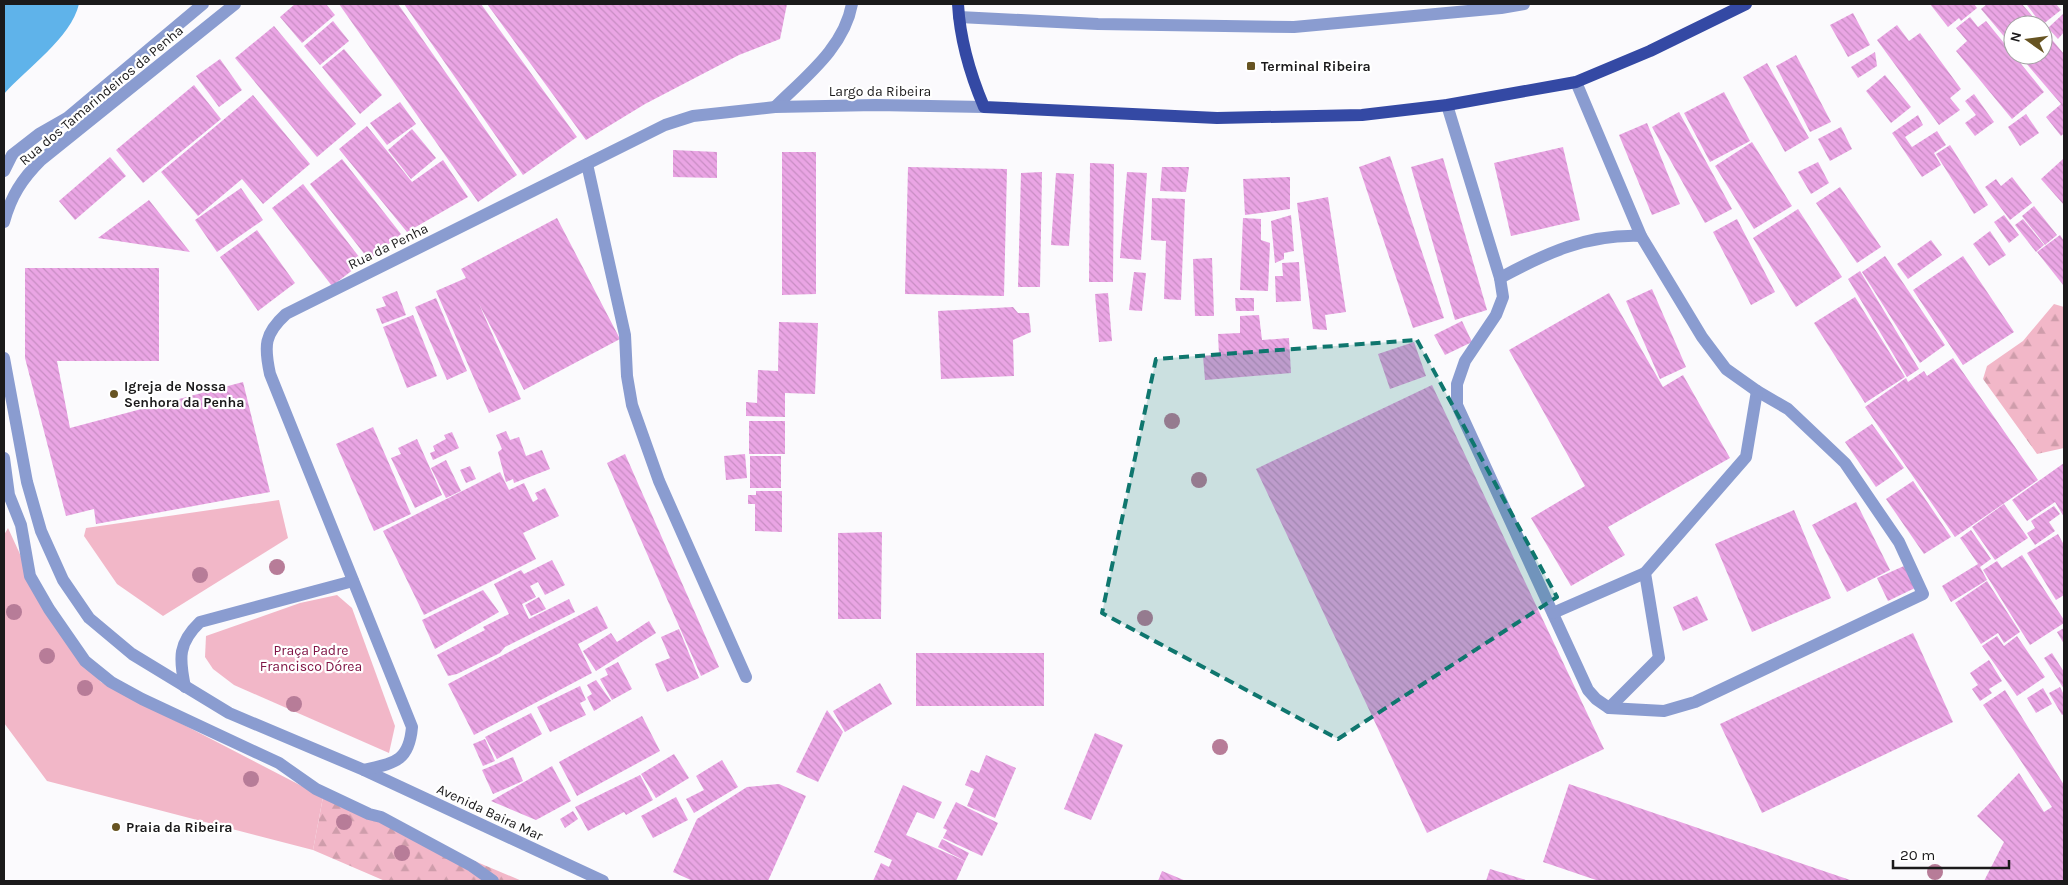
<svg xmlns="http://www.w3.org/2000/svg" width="2068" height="885" font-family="Karla,sans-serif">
<defs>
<pattern id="forest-firs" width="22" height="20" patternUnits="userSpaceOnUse" patternTransform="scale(1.25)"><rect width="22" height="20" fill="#f2b7c8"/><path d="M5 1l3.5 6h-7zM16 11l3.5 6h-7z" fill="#cf9dab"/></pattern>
<pattern id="building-back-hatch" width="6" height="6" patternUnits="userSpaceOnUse" patternTransform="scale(1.25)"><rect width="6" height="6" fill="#eaa5e4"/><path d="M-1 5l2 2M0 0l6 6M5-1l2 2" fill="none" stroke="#c88dc3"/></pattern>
</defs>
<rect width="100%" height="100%" fill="#fbfafd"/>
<g fill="url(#forest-firs)">
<path d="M2054,304L2064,307V448L2037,454L1983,379L1987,366L2023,341Z"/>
<path d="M323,797L522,881H385L313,850Z"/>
</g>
<g fill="#f2b7c8">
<path d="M279,500L288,538L163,616L117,584L84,536L86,528Z"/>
<path d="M8,528L47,613L101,682L323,797L313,850L47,781L4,723V535Z"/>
<path d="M337,595L352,608L395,726L389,753L234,685L213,669L205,657L206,636L300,603Z"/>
</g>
<path fill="#5fb3ea" d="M4,4H79C71,38 27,68 4,94Z"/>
<g fill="url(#building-back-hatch)">
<path d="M295,4H326L335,15L302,43L280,17Z"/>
<path d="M339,4H398L517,175L478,202Z"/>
<path d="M404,4H481L577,137L523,175Z"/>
<path d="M487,4H787L780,39L739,55L645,104L586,140Z"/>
<path d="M1930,4H1974L1977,8L1961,21L1959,18L1948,27Z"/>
<path d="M1987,4H2022L2040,25H2013V47L1981,9Z"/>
<path d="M2029,4H2056L2061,10L2042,25L2027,5Z"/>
<path d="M1853,13L1870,45L1848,57L1830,25Z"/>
<path d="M2064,13V32L2058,39L2048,28Z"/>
<path d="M1970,17L1978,27L1986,21L2044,92L2012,119L1956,51L1967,41L1956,28Z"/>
<path d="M333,21L349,41L320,65L304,46Z"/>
<path d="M1897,25L1909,41L1920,33L1961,89L1950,98L1960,110L1939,125L1877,40Z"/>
<path d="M274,26L356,124L317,157L235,58Z"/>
<path d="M2043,29L2064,54V133L2061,136L2046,117L2061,104L2019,55H2043Z"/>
<path d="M344,49L382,95L360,114L322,67Z"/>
<path d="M1875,52L1877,66L1858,78L1851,67Z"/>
<path d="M1796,55L1831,122L1810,132L1776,66Z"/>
<path d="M220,59L242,90L219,107L196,76Z"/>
<path d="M1767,63L1809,138L1785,152L1743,77Z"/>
<path d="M1885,75L1911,107L1891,123L1866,91Z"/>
<path d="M194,85L221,119L143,183L116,150Z"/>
<path d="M1724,92L1750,141L1710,162L1684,113Z"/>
<path d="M1974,94L1994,122L1975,136L1965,123L1976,115L1965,101Z"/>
<path d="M253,95L310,164L263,204L242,179L198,216L161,172Z"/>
<path d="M400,102L416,124L387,145L370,123Z"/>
<path d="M1679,112L1732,209L1705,223L1652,127Z"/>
<path d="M2026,114L2039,133L2020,146L2008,127Z"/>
<path d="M1918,115L1923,125L1905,137L1912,147L1937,131L1946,145L1934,153L1941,165L1922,177L1892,133Z"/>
<path d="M1647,123L1680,204L1652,215L1619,135Z"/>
<path d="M367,126L412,182L443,160L468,197L407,232L339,149Z"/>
<path d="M1841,127L1852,149L1830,161L1818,139Z"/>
<path d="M412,129L436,158L411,179L388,150Z"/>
<path d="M1752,142L1792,206L1754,229L1715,166Z"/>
<path d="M1950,145L1988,205L1974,214L1936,154Z"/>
<path d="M1563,147L1580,220L1511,236L1494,163Z"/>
<path d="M673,150L717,152V178L673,177Z"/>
<path d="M782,152H816V294L782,295Z"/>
<path d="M1390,156L1444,318L1413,328L1359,167Z"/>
<path d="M110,157L126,176L75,220L59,201Z"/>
<path d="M1443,158L1487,310L1455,320L1411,167Z"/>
<path d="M342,159L401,234L369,260L310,184Z"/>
<path d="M2063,159L2064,161V205L2041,179Z"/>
<path d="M1818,162L1829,183L1811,194L1798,172Z"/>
<path d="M1090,163L1114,164L1113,282H1089Z"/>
<path d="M908,167L1007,169L1004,296L905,294Z"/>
<path d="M1162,167H1189L1186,192L1160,191Z"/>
<path d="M1042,172L1040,287H1018L1021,173Z"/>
<path d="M1127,172L1147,173L1141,260L1120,258Z"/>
<path d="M1056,173L1074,174L1069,246L1051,245Z"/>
<path d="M1290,177V209L1245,215L1243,179Z"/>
<path d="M2012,177L2032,203L2010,220L1985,187L1996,179L2001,186Z"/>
<path d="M303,184L363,262L332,286L272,208Z"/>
<path d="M1840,187L1881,247L1857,263L1816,203Z"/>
<path d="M241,188L263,220L217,252L195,220Z"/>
<path d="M1328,197L1346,312L1325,315L1327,330L1313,329L1297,203Z"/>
<path d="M1152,198L1185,199L1181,300L1164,299L1166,241L1151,240Z"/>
<path d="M149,200L190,252L98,238Z"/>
<path d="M2034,206L2057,235L2045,245L2022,216Z"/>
<path d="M1798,209L1842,277L1796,307L1753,238Z"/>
<path d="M1291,215L1294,251L1284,253V259L1275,263L1271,221Z"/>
<path d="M2004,215L2019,235L2009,243L1994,222Z"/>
<path d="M557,218L620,339L524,390L479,304L521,399L489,413L436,291L466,278L461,269Z"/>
<path d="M1243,218L1261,219V240L1270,243L1268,291L1240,290Z"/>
<path d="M1737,219L1775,292L1751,305L1713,232Z"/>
<path d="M2023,219L2044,245L2036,252L2015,225Z"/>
<path d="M257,230L295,283L258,311L220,257Z"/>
<path d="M1990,231L2006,255L1989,266L1973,244Z"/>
<path d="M2060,235L2064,241V286L2037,252Z"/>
<path d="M1931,240L1942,255L1908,279L1897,264Z"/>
<path d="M1885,256L1945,345L1920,363L1862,272Z"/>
<path d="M1963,256L2014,332L1963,365L1913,290Z"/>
<path d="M1212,258L1214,316H1195L1193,259Z"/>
<path d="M1299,262L1301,301L1276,302L1275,276H1283L1282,263Z"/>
<path d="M25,268H159V361H57L70,428L243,382L270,492L96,524L94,509L66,516L25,358Z"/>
<path d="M1860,271L1919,369L1907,377L1848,279Z"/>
<path d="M1134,272L1146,273L1142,311L1129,310Z"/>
<path d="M1652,289L1686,367L1660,379L1626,301Z"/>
<path d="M397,291L406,315L382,324L376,309L386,306L382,297Z"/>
<path d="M1108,293L1112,341L1099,342L1095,294Z"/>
<path d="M1609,293L1663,387L1683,375L1730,458L1608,527L1625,555L1571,586L1531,518L1585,486L1509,350Z"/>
<path d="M1855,297L1905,377L1865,403L1814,323Z"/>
<path d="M436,298L467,371L447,380L415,307Z"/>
<path d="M1235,298H1254V311H1236Z"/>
<path d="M1013,307L1018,313H1029L1031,332L1013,340L1014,376L941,379L938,311Z"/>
<path d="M413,315L437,376L407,388L383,327Z"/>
<path d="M1259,315L1262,340L1289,338L1291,373L1205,380L1203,356L1219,355L1218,334L1240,333V316Z"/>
<path d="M1462,321L1472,342L1445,355L1434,335Z"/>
<path d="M779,322L818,323L815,394L785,393V417L746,416V402L757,403L758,370L778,371Z"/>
<path d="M1414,342L1426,376L1390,389L1378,354Z"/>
<path d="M1953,358L2038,480L1955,537L1865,407L1906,378L1908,382L1924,371L1927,376Z"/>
<path d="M1432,385L1604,749L1427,833L1256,469Z"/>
<rect x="749" y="421" width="36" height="33"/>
<path d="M1872,424L1904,468L1876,487L1845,442Z"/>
<path d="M373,427L411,514L374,531L336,444Z"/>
<path d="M506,431L510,440L519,437L526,456L542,450L550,469L514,483L513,479L506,482L498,452L502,449L496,435Z"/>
<path d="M452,432L459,448L433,460L430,453L435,451L433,446L446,439L444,435Z"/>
<path d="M417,439L442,495L415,508L391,458L401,454L398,448Z"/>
<path d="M625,454L719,667L701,676L607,463Z"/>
<path d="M745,454L747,478L726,480L724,456Z"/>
<rect x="750" y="456" width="31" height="32"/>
<path d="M446,460L461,491L446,498L431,468Z"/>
<path d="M2064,463V517L2055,502L2027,521L2012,500Z"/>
<path d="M470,466L476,479L466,483L460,470Z"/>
<path d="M500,472L509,490L524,483L533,502L538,499L535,493L545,488L559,516L523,533L536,559L424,615L383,531Z"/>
<path d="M1913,481L1951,537L1924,554L1886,499Z"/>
<path d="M756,491H782V532L755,531V504H748V495H756Z"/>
<path d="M1856,502L1890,570L1847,592L1812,525Z"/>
<path d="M2004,504L2028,538L1995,560L1972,527Z"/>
<path d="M2054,506L2060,514L2049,522L2055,531L2035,545L2027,533L2035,528L2031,521Z"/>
<path d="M1794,510L1831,598L1752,632L1715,544Z"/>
<path d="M1971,530L1991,559L1980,567L1987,580L1951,602L1942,586L1978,564L1960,538Z"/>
<path d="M882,532L881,619H838V533Z"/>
<path d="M2058,534L2064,545V595L2056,600L2027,553Z"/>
<path d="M2022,555L2064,620V623L2030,645L1983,570L1997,561L2002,568Z"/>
<path d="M552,560L565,585L545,595L538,582L530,586L536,597L522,604L529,619L569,599L575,612L505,647L500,653L457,674L448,676L437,655L485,630L483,627L509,614L494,584L521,570L524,574Z"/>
<path d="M1904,566L1915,588L1888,601L1877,578Z"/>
<path d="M1987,581L2020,632L2004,643L1998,633L1981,644L1955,603Z"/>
<path d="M483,590L499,612L435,649L422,620Z"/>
<path d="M1697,596L1708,620L1683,631L1673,607Z"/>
<path d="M539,597L546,609L531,616L525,605Z"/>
<path d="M597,606L608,628L578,644L592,673L474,735L448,684Z"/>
<path d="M649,621L656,633L596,671L583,651L611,633L617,642Z"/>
<path d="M2064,628V644L2057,632Z"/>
<path d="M679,629L699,678L667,692L655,664L670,658L661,637Z"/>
<path d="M1913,633L1953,722L1762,813L1720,724Z"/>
<path d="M1997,636L2004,646L2017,636L2045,677L2017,696L1982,646Z"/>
<rect x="916" y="653" width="128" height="53"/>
<path d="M2052,653L2064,672V689L2044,658Z"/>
<path d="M1989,660L2002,681L1989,689L1992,693L1980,701L1972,689L1978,685L1970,673Z"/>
<path d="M618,662L632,689L612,700L600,679L608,675L605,669Z"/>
<path d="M596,680L611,701L594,711L587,697L592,694L587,685Z"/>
<path d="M880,683L892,704L845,732L833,711Z"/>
<path d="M580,686L586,700L580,703L586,715L550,732L537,707Z"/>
<path d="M2060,687L2064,695V714L2062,715L2049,693Z"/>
<path d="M2043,688L2052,704L2036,713L2027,698Z"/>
<path d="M2005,690L2064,785V881H1984L2004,842L1977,816L2019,773L2044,812L2052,807L1983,705Z"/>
<path d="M827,710L843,732L818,782L796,772Z"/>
<path d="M531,713L542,734L497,759L485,737Z"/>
<path d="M642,716L660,751L577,796L559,762Z"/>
<path d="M1095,733L1123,745L1091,820L1064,809Z"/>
<path d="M485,739L495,761L483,766L473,744Z"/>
<path d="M674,754L689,778L656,798L641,774Z"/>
<path d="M986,755L1016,768L995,818L967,806L974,789L965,785L971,770L979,773Z"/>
<path d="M513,757L523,781L493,794L482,770Z"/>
<path d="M722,760L738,787L694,813L686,799L704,790L696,776Z"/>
<path d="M552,766L571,801L536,820L491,801Z"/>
<path d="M640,775L653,800L626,815L624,812L588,831L575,807Z"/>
<path d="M779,784L806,796L768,881H693L673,872L697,819L747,787Z"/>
<path d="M1569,784L1853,881H1599L1543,862Z"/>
<path d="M903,785L942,802L934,819L917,812L906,835L965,861L956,881H873L881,863L889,867L892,860L874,852Z"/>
<path d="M676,797L688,820L653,838L641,816Z"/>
<path d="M956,802L998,823L982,856L943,838L947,830L943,828Z"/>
<path d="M573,811L578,819L565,828L560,819Z"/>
<path d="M942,839L969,853L965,861L938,847Z"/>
<path d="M1490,869L1529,881H1486Z"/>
<path d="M1162,871L1186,881H1158Z"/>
</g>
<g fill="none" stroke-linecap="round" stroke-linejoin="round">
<g stroke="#8a9cd0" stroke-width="12">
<path d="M959,17L1098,24L1294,27L1501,8L1524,4"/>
<path d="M1447,105L1500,278L1503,297L1496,315L1465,361L1457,384V405L1588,690L1596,699L1609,708L1664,711L1695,702L1923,594L1899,542L1845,463L1788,409L1757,391L1726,369L1702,337L1641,236L1576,82"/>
<path d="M775,107C805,77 844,48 852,4"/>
<path d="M587,164L625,335L627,376L632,405L659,481L746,677"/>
<path d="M4,171L12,155L39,134L67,118L203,4"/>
<path d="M4,222C11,196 22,179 41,160L235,4"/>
<path d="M1500,278C1546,253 1587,234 1641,236"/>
<path d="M4,358L27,482L41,531L63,580L89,618L132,654L229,713L364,770L603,881"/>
<path d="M4,458L9,495L21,525L30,576L49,609L85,661L111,682L142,699L279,763L316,789L369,814L381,817L472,866L493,881"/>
<path d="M1553,613L1645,573"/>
<path d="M185,687C179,658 178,643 200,622L353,581"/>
<path d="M1609,708L1659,658L1645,573L1746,457L1757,391"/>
<path d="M364,770C394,763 409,762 412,727L270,374C264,346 264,334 286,314L633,141L665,125L693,116L775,107L876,105L984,107"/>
</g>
<path stroke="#3449a4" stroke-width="12" d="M958,4C960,40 970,74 984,107L1217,118L1362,115L1447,105L1576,82L1650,51L1746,4"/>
</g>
<g fill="#b77c98">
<circle cx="1172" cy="421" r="8"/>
<circle cx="1199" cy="480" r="8"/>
<circle cx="277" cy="567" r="8"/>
<circle cx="200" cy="575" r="8"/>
<circle cx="14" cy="612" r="8"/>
<circle cx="1145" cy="618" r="8"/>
<circle cx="47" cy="656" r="8"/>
<circle cx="85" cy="688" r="8"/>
<circle cx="294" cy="704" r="8"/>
<circle cx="1220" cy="747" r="8"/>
<circle cx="251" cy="779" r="8"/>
<circle cx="344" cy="822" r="8"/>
<circle cx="402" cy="853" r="8"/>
<circle cx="1935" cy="872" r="8"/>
</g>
<path fill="#0f766e" fill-opacity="0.2" stroke="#0f766e" stroke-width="4" stroke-dasharray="10 6" stroke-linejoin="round" d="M1417,340L1557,597L1338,739L1102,613L1156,359Z"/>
<g fill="#675422" stroke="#fff" stroke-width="2">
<rect x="1246" y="61" width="10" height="10" rx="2.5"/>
<circle cx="114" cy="394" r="5"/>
<circle cx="116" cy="827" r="5"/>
</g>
<g text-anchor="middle" stroke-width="4.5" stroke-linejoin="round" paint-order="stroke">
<g font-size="14" font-weight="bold" fill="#1b1a1b" stroke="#fff" text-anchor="start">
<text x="1261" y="71">Terminal Ribeira</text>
<text x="124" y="391">Igreja de Nossa<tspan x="124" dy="16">Senhora da Penha</tspan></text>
<text x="126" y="832">Praia da Ribeira</text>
</g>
<g font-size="14" fill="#1b1a1b" stroke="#fff">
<text x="880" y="96">Largo da Ribeira</text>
<text transform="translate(101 95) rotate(-40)" y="5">Rua dos Tamarindeiros da Penha</text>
<text transform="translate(388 246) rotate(-26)" y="5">Rua da Penha</text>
<text transform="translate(490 812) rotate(25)" y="5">Avenida Baira Mar</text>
</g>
<g font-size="14" fill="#801546" stroke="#fff">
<text x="311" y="655">Praça Padre<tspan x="311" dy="16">Francisco Dórea</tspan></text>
</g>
</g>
<rect width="2068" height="885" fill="none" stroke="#1b1a1b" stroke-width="10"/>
<g transform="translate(2028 40) rotate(284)"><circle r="24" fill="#ffffff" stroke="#a4a3a4"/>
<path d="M0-4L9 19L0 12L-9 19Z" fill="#675422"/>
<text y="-8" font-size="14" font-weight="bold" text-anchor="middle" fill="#1b1a1b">N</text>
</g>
<path d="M1893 860v8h116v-8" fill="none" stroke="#1b1a1b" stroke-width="2.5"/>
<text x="1900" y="860" font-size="15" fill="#1b1a1b" stroke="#ffffff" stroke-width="4" paint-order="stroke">20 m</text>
</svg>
